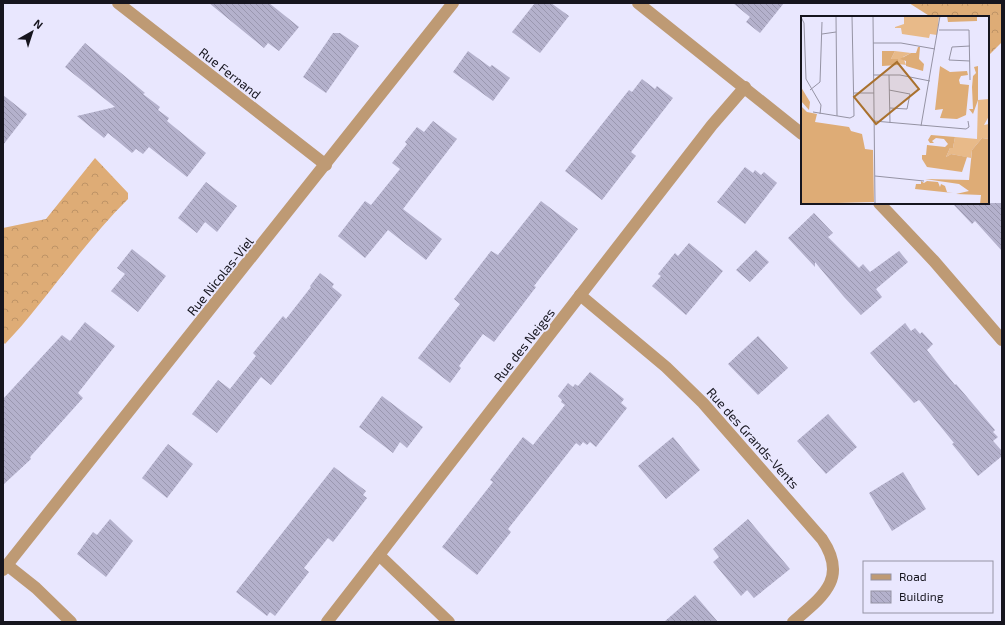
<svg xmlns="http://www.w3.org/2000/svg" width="1005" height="625" font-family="'Exo 2',sans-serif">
<defs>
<pattern id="forest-crowns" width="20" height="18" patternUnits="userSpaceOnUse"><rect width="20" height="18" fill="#deac76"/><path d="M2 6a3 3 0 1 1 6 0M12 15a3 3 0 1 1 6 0" fill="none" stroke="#be9366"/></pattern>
<pattern id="building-back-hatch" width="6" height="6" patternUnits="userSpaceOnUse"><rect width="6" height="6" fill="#b4b1cc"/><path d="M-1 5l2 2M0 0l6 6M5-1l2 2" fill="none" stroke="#9a97af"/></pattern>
</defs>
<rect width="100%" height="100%" fill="#e9e7fe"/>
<g fill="url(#forest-crowns)">
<path d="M909,3H1002V42L990,54L988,53V17H931Z"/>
<path d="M95,158L128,193V199C94,233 67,270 37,307C27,320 16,332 5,344L3,342V228L46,219Z"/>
</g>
<g fill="url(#building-back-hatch)">
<path d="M209,3H269L299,27L279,51L268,43L264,48Z"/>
<path d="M535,3H551L569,16L540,53L512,32Z"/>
<path d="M733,3H784L760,33L746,22L750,17Z"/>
<path d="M333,33H340L359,46L326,93L303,77Z"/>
<path d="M85,43L145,93L143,94L160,107L158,110L169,118L167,121L206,153L187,177L149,147L143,154L136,149L132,153L108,133L104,138L77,116L115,107L65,67Z"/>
<path d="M468,51L490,67L492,65L510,78L493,101L453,72Z"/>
<path d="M642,79L655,89L657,86L673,98L631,152L636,156L602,200L565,171L629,90L632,92Z"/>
<path d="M3,95L27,114L3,145Z"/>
<path d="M433,121L457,139L403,209L442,239L426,260L388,230L365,258L338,236L365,201L371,205L400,169L392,163L407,144L405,142L417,127L424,132Z"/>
<path d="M745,167L753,173L755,170L761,175L764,172L777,183L745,224L717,202Z"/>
<path d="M206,182L237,206L217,232L205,222L197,233L178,218Z"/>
<path d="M541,201L578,229L534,286L536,287L494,342L483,334L459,366L461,368L450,383L418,358L460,304L454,299L491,251L498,255Z"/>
<path d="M952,203H1002V251L975,221L972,224Z"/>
<path d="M814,213L833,233L828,237L859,268L863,264L870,272L899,251L908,262L876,289L882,297L861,315L844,297L815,262V267L788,238Z"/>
<path d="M689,243L723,271L686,315L652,286L661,276L658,274L675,253L678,256Z"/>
<path d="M132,249L166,276L138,312L111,291L125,274L117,268Z"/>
<path d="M756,250L769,262L750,282L736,270Z"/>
<path d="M320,273L334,284L332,287L342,295L271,385L261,377L217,433L192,414L218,380L230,389L256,356L253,353L283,316L286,319L311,287L310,286Z"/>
<path d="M85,322L115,346L78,393L83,398L30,457L31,459L3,485V399L62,335L70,341Z"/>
<path d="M905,323L911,331L915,328L920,334L922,332L933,344L927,350L955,385L956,384L995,430L993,432L998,437L993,441L1002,451V456L978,476L952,444L954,443L919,400L914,403L870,353Z"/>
<path d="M758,336L788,368L758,395L728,364Z"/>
<path d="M590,372L624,399L621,403L627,408L596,447L590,442L587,445L583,442L580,446L576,443L508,529L511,532L477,575L442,547L493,482L490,480L523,437L533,445L565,405L561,402L562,400L558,396L568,383L573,387L575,384L578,386Z"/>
<path d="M382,396L423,427L407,448L400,442L393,453L359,427Z"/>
<path d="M828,414L857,447L826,474L797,441Z"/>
<path d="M673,437L700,470L666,499L638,466Z"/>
<path d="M168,444L193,464L167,498L142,478Z"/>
<path d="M334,467L366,491L363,495L367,498L333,542L328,538L304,568L309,572L275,616L270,612L267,616L236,592Z"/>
<path d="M903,472L926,509L892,531L869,493Z"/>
<path d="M110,519L133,541L106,577L77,554L93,532L97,535Z"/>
<path d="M748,519L790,569L754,598L747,590L741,596L713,562L719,557L713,549Z"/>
<path d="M695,595L718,622H664Z"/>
</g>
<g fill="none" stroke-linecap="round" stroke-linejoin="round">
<g stroke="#be9a74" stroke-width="12">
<path d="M118,3L326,165"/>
<path d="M638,3L802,134"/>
<path d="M879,203L934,261L1002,340"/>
<path d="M580,295L666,367L703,403L822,539C849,579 822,597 793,622"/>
<path d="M379,555L449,622"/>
<path d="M7,565L36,588L71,622"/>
<path d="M3,570L453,3"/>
<path d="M327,622L712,125L745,87"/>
</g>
</g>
<g text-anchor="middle" stroke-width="4" stroke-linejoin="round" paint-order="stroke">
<g font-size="13" fill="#16151e" stroke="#e9e7fe">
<text transform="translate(230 73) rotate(38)" y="5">Rue Fernand</text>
<text transform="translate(220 276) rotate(-51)" y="5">Rue Nicolas-Viel</text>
<text transform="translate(524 345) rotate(-52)" y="5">Rue des Neiges</text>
<text transform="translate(753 438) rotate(48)" y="5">Rue des Grands-Vents</text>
</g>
</g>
<g transform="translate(801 16)">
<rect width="188" height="188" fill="#e9e7fe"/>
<path d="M94,35L110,37L102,41L105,49L98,48L96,43H90ZM188,83V100L183,109L188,108V123L181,122L171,134L170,142L150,138L145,141L149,132H152L154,121L176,123L177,84Z" fill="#e8ba89"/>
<path d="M146,0H176V5L147,6ZM117,31H119L118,43L123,48L122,55L105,50V45L99,43L110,37H115ZM81,35H94L90,43H97V49L81,50ZM139,50L149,56L166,55L167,59L160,60L158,64L159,68L168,69L165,99L156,103L139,102L142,93L134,94ZM177,50V84L172,98L168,93H172L171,71L172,60L175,57L173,51ZM0,71L9,86L8,94L0,85ZM0,90L6,96L16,98L14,106L48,111L50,115L61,118L64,133L72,134L73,186L0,188ZM130,119L154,121L152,132H149L145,141L150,138L166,141L161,156L126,151L121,143V139H125L126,129L144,131L147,128L143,123L135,122L131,125L133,127H129L127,124ZM181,122L188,123V188H179L180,179L155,178L168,175L158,168L124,163L168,164L171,134ZM120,165L123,167L126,165L137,166L139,171L140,168L144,170L146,176L152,177L114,173L115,168H120Z" fill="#deac76"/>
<path d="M103,0H138L136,19L129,18L128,22L101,18L100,12H94V11L103,8Z" fill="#e8ba89"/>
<path fill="none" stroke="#9593a4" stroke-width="1" d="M35,0L36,100M72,0L74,188M0,1L3,7L5,63L20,89L19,98M138,14H168L169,64M21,18L35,16M72,27H100L134,33M169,30L151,31L148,44L169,45M72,59H99L129,65M88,59L89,107M9,74L19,66L21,6M88,74L109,78L106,93L89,92M52,77H73M12,96L49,102L53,100L51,0M73,105L165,113L168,111L167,105M120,110L139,0M74,160L123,165"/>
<path fill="#a9712e" fill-opacity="0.15" stroke="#a9712e" stroke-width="2" d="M96,46L118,73L75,108L53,81Z"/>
<rect width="188" height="188" fill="none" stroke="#16151e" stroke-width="2"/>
</g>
<rect width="1005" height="625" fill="none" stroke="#16151e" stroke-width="8"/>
<rect x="863" y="561" width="130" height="52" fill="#e9e7fe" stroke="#9593a4"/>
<rect x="871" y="574" width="20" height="6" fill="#be9a74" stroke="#9593a4"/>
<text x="899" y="581" font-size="12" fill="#16151e">Road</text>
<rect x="871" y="591" width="20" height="12" fill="url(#building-back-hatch)" stroke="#9593a4"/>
<text x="899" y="601" font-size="12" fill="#16151e">Building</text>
<g transform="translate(32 32) rotate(39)" stroke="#e9e7fe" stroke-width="3" paint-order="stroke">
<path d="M0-3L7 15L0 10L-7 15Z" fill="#16151e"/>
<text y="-6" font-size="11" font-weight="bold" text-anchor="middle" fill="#16151e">N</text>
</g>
</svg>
